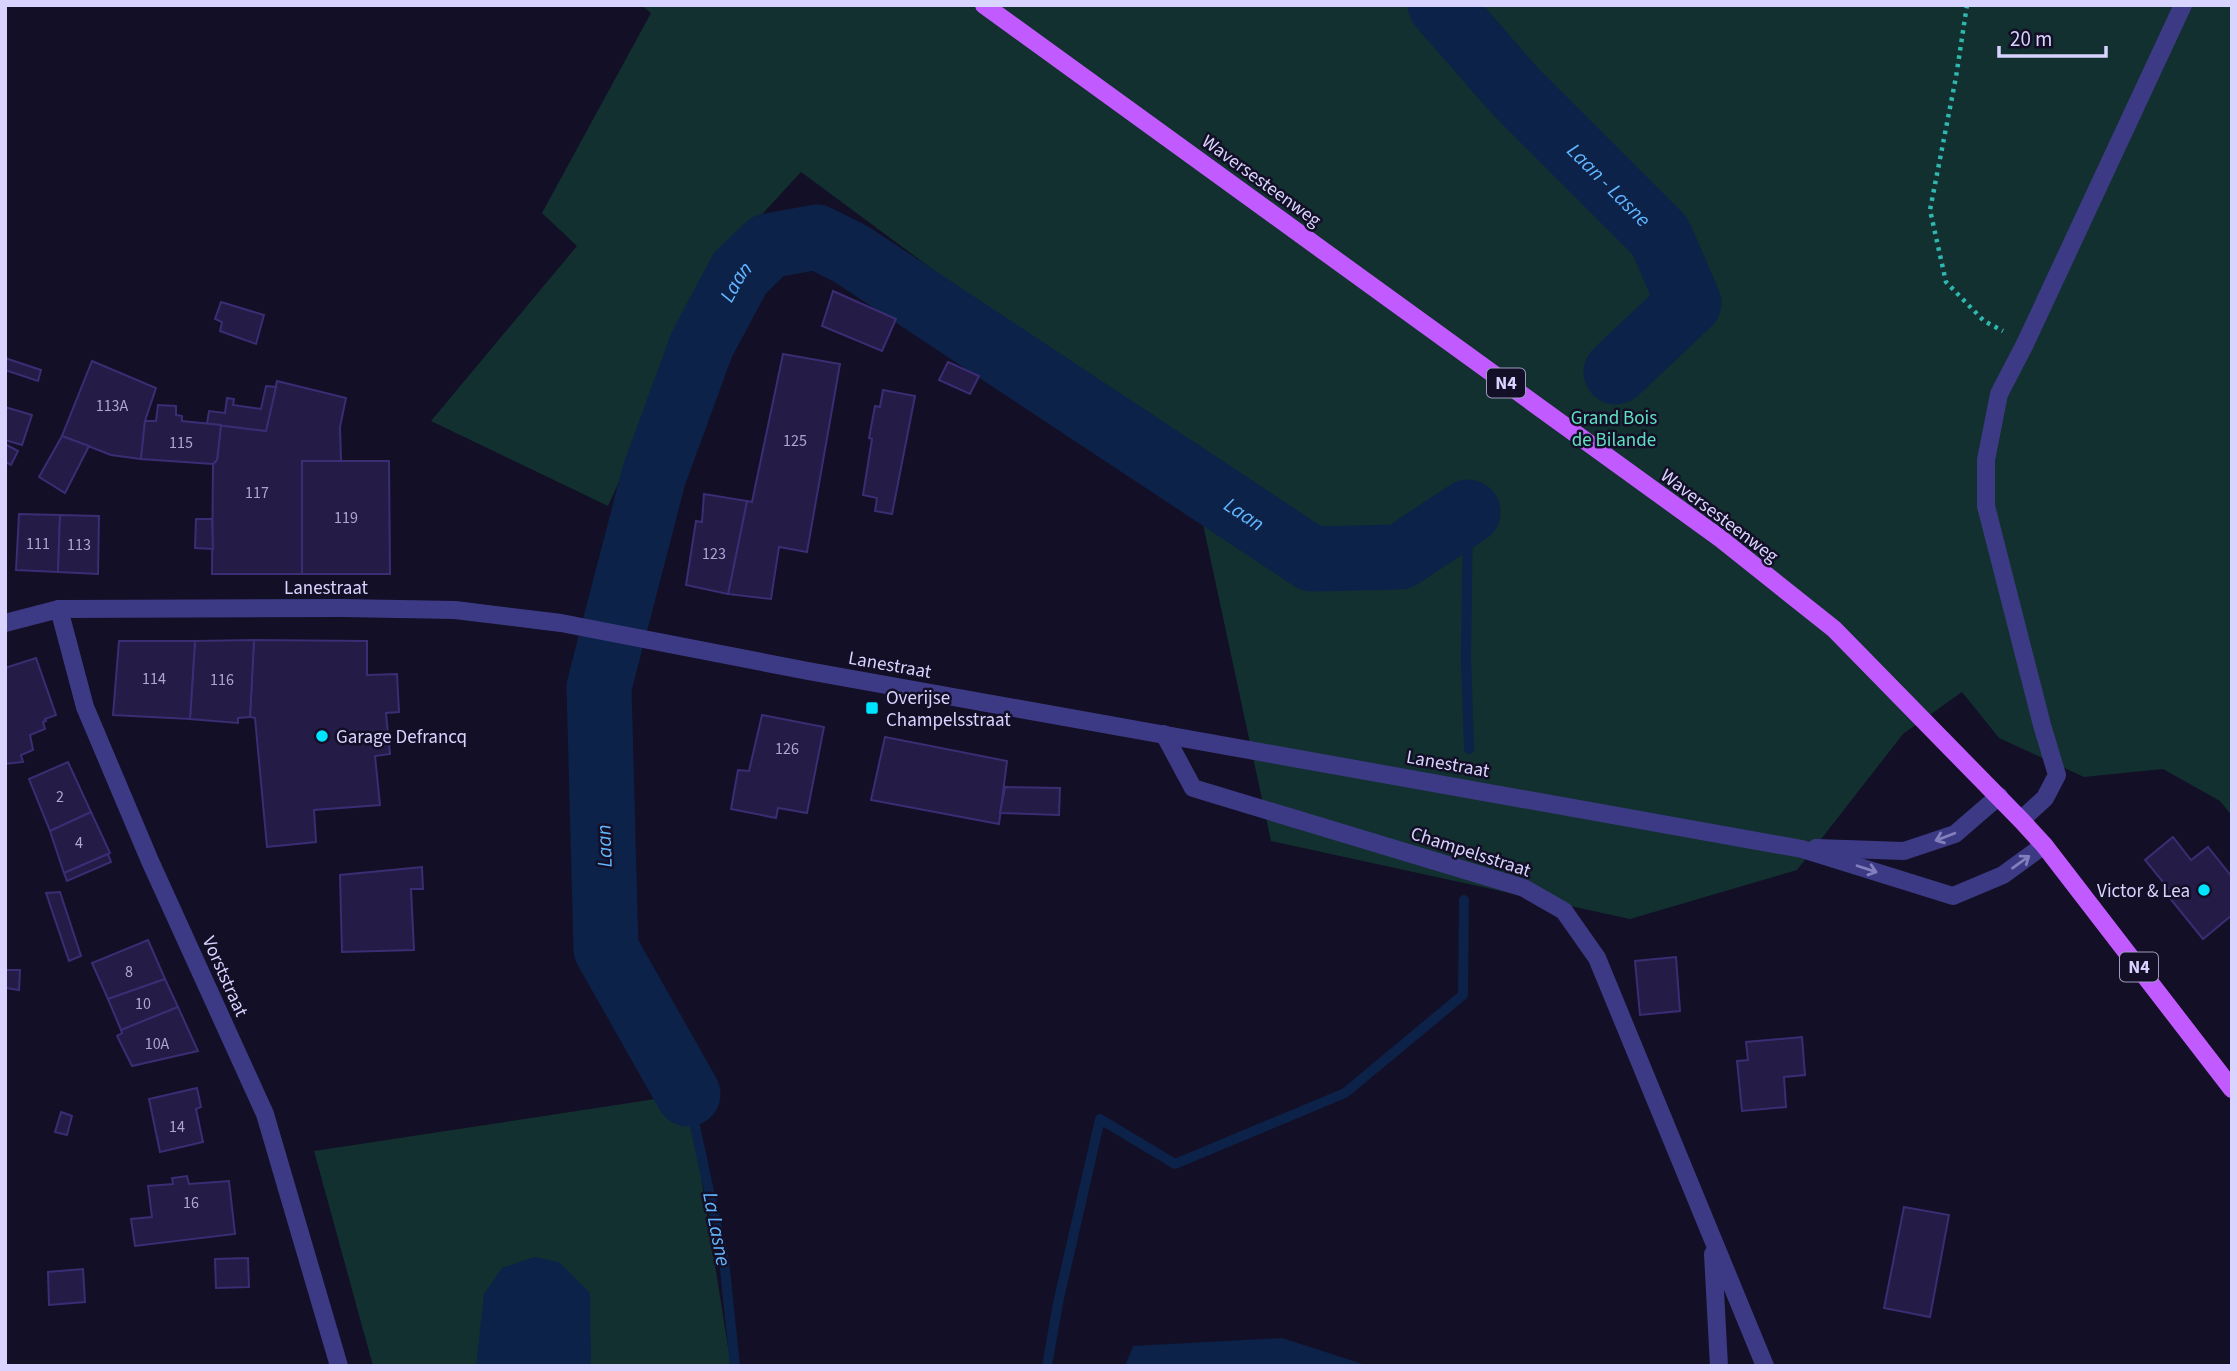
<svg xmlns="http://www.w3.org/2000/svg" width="2237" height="1371" font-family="'Source Sans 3',sans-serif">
<rect width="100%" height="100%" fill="#130f26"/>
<g fill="#12302f">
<path d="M641,5H2232V816L2220,801L2163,769L2084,777L1999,738L1962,692L1903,734L1797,870L1630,919L1271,841L1189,459L801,172L719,261L608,506L431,421L577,246L542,213L651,13Z"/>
<path d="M688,1094L731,1366H373L314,1151Z"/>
</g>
<g fill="#0c2248">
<path d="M534,1257L559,1262L590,1293L591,1366H476L484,1294L502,1268Z"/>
<path d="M1282,1338L1369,1366H1125L1133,1346Z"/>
</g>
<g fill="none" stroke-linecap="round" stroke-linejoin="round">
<g stroke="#0c2248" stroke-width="10">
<path d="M1468,512L1466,657L1469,749"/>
<path d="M688,1094L724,1260L735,1366"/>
<path d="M1047,1366L1058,1303L1100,1119L1175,1164L1345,1093L1463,995L1464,900"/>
</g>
<g stroke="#0c2248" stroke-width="65">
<path id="s1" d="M1440,5L1515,91L1660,236L1689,303L1616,372"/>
<path id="s2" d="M688,1094L606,949L599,687L654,475L702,344L740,273L768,246L817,237L851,254L1312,559L1400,557L1468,512"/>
</g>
</g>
<g fill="#241b47" stroke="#3b2d73" stroke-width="2">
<path d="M833,291L896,319L882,351L822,326Z"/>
<path d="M221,302L264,315L256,344L220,331L222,322L215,319Z"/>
<path d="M783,354L840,364L807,552L779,547L771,599L728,594L747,501L752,502Z"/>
<path d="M5,358L41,370L38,381L5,370Z"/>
<path d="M92,361L156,388L145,421L141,459L111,455L62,436Z"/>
<path d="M948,362L979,376L970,394L939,380Z"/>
<path d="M277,381L346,398L340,427L341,461H302V574H212L213,464L217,460L221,425L266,431Z"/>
<path d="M266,386L276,387L266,431L207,424L209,411L225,413L227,398L234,399L233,405L261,409Z"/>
<path d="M883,390L915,396L892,514L875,511L877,498L863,495L872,439L869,438L875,406L880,407Z"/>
<path d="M158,405L176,406V415L182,416V421L221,425L217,460L213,464L141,459L145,421H156Z"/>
<path d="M5,407L32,415L22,445L5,440Z"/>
<path d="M62,436L89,446L65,493L39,477Z"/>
<path d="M5,444L18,451L11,465L5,462Z"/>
<path d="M302,461H389L390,574H302Z"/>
<path d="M704,494L747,501L728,594L686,585L696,521L702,522Z"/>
<path d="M19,514L60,515L58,572L16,570Z"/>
<path d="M60,515L99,516L98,574L58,572Z"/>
<path d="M196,519H212L213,549L195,548Z"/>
<path d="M254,640L367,641V675L397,674L399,712L386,713L390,754L375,756L380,805L314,810L316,842L267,847L255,718L250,717Z"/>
<path d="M254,640L250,717L238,718V723L190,719L195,641Z"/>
<path d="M119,641H195L190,719L113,715Z"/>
<path d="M36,658L56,715L45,719L46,721L43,722L45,729L30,735L33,750L21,755L23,762L5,764V668Z"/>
<path d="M762,715L824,727L807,813L778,808L776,818L731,809L738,770L749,771Z"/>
<path d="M885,737L1007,761L999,824L871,800Z"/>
<path d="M68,762L91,812L50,831L29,779Z"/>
<path d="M1005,787L1060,788L1059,815L1000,813Z"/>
<path d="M91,812L110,853L64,873L50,831Z"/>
<path d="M2173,837L2191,860L2208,847L2232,877V915L2203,939L2164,891L2168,888L2145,860Z"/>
<path d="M108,854L111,862L67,881L64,873Z"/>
<path d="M422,867L423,889H411L414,950L342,952L340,875Z"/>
<path d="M60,892L81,956L69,961L46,893Z"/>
<path d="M148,940L165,979L108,999L92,963Z"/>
<path d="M1676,957L1680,1011L1640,1015L1635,961Z"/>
<path d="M5,970H20L19,990L5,988Z"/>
<path d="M165,979L178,1007L121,1030L108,999Z"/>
<path d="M178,1007L198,1051L132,1066L117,1036L122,1033L121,1030Z"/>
<path d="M1802,1037L1805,1075L1784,1077L1786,1107L1742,1111L1737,1061L1748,1060L1746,1042Z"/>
<path d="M197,1088L201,1107L196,1109L203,1142L160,1152L149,1099Z"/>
<path d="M61,1112L72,1116L67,1135L55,1132Z"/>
<path d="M187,1176L189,1184L229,1181L235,1234L135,1246L131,1219L152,1217L148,1186L173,1184L172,1178Z"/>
<path d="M1904,1207L1949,1215L1930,1317L1884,1308Z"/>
<path d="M248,1258L249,1287L216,1288L215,1259Z"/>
<path d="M83,1269L85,1302L49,1305L48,1272Z"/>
</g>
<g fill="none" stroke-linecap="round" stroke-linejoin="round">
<path stroke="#2fb8b0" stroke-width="4.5" stroke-dasharray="3.5 5" stroke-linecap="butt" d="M1967,5L1956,77L1930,210L1946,282L1984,321L2003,331"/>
<g stroke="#3d3a85" stroke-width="18">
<path d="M59,609L85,707L150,861L265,1114L339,1366"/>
<path d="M5,623L59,609L343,608L455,610L561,623L808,671L1802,849L1953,896L2003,875L2044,845"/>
<path d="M1164,734L1193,788L1524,888L1564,911L1597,958L1765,1366"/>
<path d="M2021,820L2045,798L2057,775L2042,725L1986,506V460L1999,394L2025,344L2183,5"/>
<path d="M1816,848L1904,851L1955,834L1999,796"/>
<path d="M1713,1254L1719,1366"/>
</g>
<path stroke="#c25bff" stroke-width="18" d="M984,5L1721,539L1834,629L2021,820L2044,845L2232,1089"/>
</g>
<defs><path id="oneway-shaft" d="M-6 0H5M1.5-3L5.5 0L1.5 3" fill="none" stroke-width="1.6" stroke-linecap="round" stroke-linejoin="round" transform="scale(1.75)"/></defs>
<g stroke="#837fbc">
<use href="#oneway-shaft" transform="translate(1945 837) rotate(159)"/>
<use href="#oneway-shaft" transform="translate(2021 862) rotate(-36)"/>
<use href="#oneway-shaft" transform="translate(1867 869) rotate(18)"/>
</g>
<g fill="#00e5ff" stroke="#130f26" stroke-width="2.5">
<rect x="865" y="701" width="14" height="14" rx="3.5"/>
<circle cx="322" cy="736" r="7"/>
<circle cx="2204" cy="890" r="7"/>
</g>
<g text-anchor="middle" stroke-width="5" stroke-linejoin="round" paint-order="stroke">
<g font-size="16" fill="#aca6d1">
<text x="112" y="411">113A</text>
<text x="795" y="446">125</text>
<text x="181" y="448">115</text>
<text x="257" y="498">117</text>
<text x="346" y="523">119</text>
<text x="38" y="549">111</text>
<text x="79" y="550">113</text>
<text x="714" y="559">123</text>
<text x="154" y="684">114</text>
<text x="222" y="685">116</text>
<text x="787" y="754">126</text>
<text x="60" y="802">2</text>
<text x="79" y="848">4</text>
<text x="129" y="977">8</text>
<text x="143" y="1009">10</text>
<text x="157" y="1049">10A</text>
<text x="177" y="1132">14</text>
<text x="191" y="1208">16</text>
</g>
<g fill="#130f26" stroke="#9e99be" stroke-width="2">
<rect x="1487" y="368.5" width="38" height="29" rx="5"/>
<rect x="2120" y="952.5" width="38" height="29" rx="5"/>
</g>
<g font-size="18" font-weight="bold" fill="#d9d4ff">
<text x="1506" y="389">N4</text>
<text x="2139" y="973">N4</text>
</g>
<g font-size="19" fill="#d9d4ff" stroke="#130f26">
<text transform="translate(1262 180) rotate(36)" y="7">Waversesteenweg</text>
<text transform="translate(1720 515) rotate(37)" y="7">Waversesteenweg</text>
<text x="326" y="594">Lanestraat</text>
<text transform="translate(890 664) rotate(10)" y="7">Lanestraat</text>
<text transform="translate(1448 763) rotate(10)" y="7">Lanestraat</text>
<text transform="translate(1471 851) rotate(18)" y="7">Champelsstraat</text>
<text transform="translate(226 976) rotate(66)" y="7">Vorststraat</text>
</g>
<g font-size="19" fill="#5fe0c0" stroke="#130f26">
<text x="1614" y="424">Grand Bois<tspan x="1614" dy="22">de Bilande</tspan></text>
</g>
<g font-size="19" fill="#d9d4ff" stroke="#130f26" text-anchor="start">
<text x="886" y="704">Overijse<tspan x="886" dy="22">Champelsstraat</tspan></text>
<text x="336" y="743">Garage Defrancq</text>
<text x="2190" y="897" text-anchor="end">Victor &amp; Lea</text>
</g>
<g font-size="21" font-style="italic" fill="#62b6ff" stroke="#130f26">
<text dy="7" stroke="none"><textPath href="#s1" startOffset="247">Laan - Lasne</textPath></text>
<text dy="7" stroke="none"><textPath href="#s2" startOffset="858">Laan</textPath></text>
<text dy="7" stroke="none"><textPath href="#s2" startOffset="1466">Laan</textPath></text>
<text transform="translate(604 846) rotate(-92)" y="7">Laan</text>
<text transform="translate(717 1229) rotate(79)" y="7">La Lasne</text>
</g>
</g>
<rect width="2237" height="1371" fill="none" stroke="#d9d4ff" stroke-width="14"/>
<path d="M1999 46v10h107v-10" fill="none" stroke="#d9d4ff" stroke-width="3.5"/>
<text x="2010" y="46" font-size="21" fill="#d9d4ff" stroke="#130f26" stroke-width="5" paint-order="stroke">20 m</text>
</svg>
